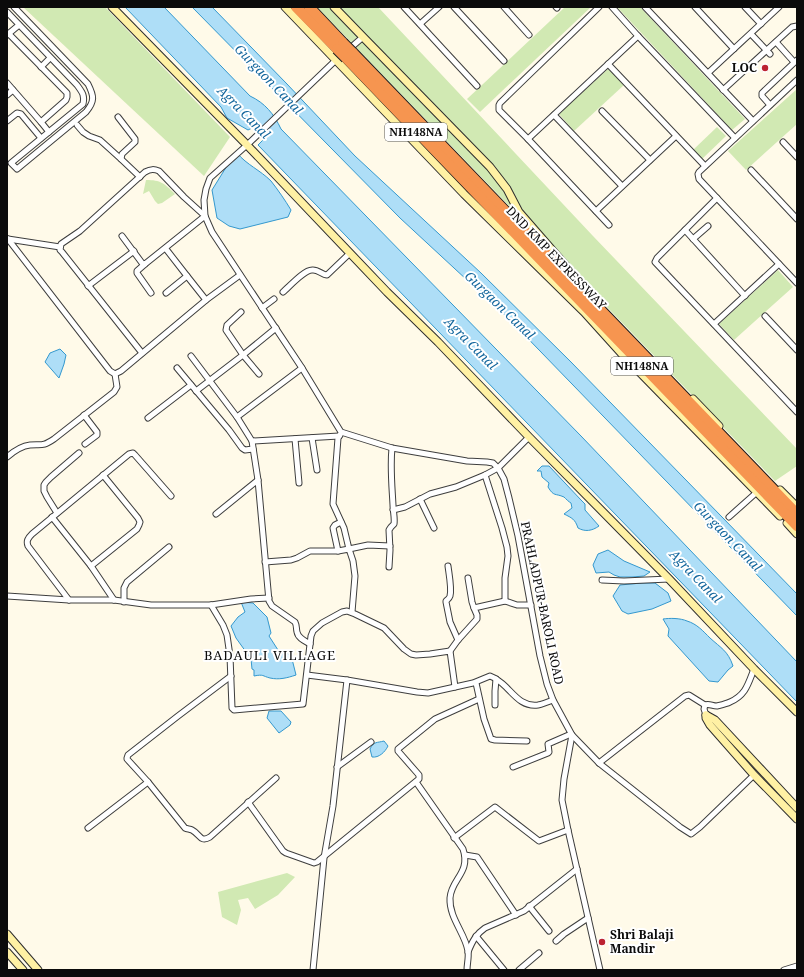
<svg xmlns="http://www.w3.org/2000/svg" width="804" height="977" font-family="'Noto Serif',serif">
<rect width="100%" height="100%" fill="#fffae9"/>
<g fill="#d1e9b3">
<path d="M23,7H105L230,137L204,176L130,107Z"/>
<path d="M317,7H378L593,236L797,449V466L775,481Z"/>
<path d="M565,7H591L480,112L467,99Z"/>
<path d="M617,7H640L745,119L732,130Z"/>
<path d="M609,68L624,85L574,131L559,114Z"/>
<path d="M797,89V124L746,170L728,151Z"/>
<path d="M717,127L726,136L702,159L693,150Z"/>
<path d="M146,180C161,180 164,183 175,194L162,203L158,204L155,201L149,191L143,194Z"/>
<path d="M778,270L793,287L734,340L719,324Z"/>
<path d="M287,873L295,877L278,895L255,909L248,898L238,900L241,910L237,925L222,917L218,892Z"/>
</g>
<g fill="#aedef7" stroke="#3498ce">
<path d="M125,7H164L250,96C265,103 274,114 281,129L581,436L797,662V702L258,145L268,135L269,129L258,125L248,130L227,118L221,107Z"/>
<path d="M192,7H212L287,84L355,156L481,273L571,362L797,594V616L508,318L400,218Z"/>
<path d="M237,153C247,165 260,170 271,181C278,190 285,200 291,210L288,217L240,229L229,226L217,218L212,190L230,161Z"/>
<path d="M60,349L66,355L64,364L59,378L45,362L50,353Z"/>
<path d="M542,466H549L581,500L585,504V510L599,526C592,531 585,532 578,528C575,519 572,518 564,514L572,508L571,503C569,502 566,499 564,497C555,493 554,497 548,487L549,483L542,477L541,471H537Z"/>
<path d="M608,550L624,561L650,572L644,576L632,577H620L614,575L609,572L596,573L593,565L598,554Z"/>
<path d="M642,583H655L668,593L671,601L652,609L628,614L622,611L613,596L620,585Z"/>
<path d="M241,602L253,603L267,617L271,633L269,636L278,650L291,655L296,675C287,678 279,680 270,678C262,676 264,674 254,676V670L252,669L251,659L236,638L231,626L238,617L245,612Z"/>
<path d="M663,619C670,618 680,618 687,621C697,624 703,631 710,638C721,648 728,651 733,666L728,670L718,682L709,681L668,636L669,629Z"/>
<path d="M269,711H281L291,722L290,725L279,733L267,718Z"/>
<path d="M384,741L388,746C385,752 379,758 372,757L370,749C374,741 377,743 384,741Z"/>
</g>
<g fill="none" stroke-linecap="round" stroke-linejoin="round">
<path stroke="#aedef7" stroke-width="4.5" d="M254,123L271,140"/>
<g stroke="#3e3e3e" stroke-width="7">
<g id="street">
<path d="M404,7L477,86"/>
<path d="M454,7L504,61"/>
<path d="M504,7L529,35"/>
<path d="M556,7L557,8"/>
<path d="M599,7L500,103L499,105V110L528,139L609,225"/>
<path d="M612,7L638,36L735,138"/>
<path d="M645,7L753,121"/>
<path d="M695,7L734,49"/>
<path d="M745,7L761,24"/>
<path d="M7,12L77,85C82,92 85,95 83,104L11,163L17,169L86,112C95,101 94,96 88,84L14,7"/>
<path d="M420,24L439,7"/>
<path d="M9,34L67,93V97L66,100L41,122L49,132"/>
<path d="M751,34L770,54"/>
<path d="M7,35L19,25"/>
<path d="M776,42L794,62"/>
<path d="M348,50L363,37"/>
<path d="M337,59L247,145L210,178L206,189L204,200L205,216L212,232L302,368L341,432L392,448L467,461L487,462L493,463L498,468L485,475L456,487L430,494L405,507L393,510"/>
<path d="M608,64L705,166"/>
<path d="M41,67L50,58"/>
<path d="M708,73L779,7"/>
<path d="M797,80L699,172L698,174L699,179L797,283"/>
<path d="M7,83L41,122"/>
<path d="M723,90L792,27L797,26"/>
<path d="M7,95L13,90"/>
<path d="M770,105L762,96V93L797,60"/>
<path d="M602,111L650,160"/>
<path d="M554,115L622,186"/>
<path d="M118,117L135,139V142L122,154L121,159L140,177"/>
<path d="M7,121L17,113L21,114L41,138"/>
<path d="M77,125L83,132L89,136L100,140L121,159"/>
<path d="M528,139L638,36"/>
<path d="M783,142L797,157"/>
<path d="M751,170L797,219"/>
<path d="M717,198L657,258L655,262L797,412"/>
<path d="M596,211L676,136"/>
<path d="M685,230L745,296"/>
<path d="M122,236L142,263L145,264L205,216L184,197L159,171C154,169 151,169 145,172L80,231L61,244L60,250L62,252L142,353"/>
<path d="M8,239L110,371L115,374L121,371L206,300L240,275"/>
<path d="M8,239L60,247"/>
<path d="M693,239L708,226"/>
<path d="M166,249L187,276L206,300"/>
<path d="M145,264L137,271V273L151,293"/>
<path d="M88,286L134,251"/>
<path d="M283,292C289,287 304,270 312,270C318,269 322,275 327,275L350,253"/>
<path d="M166,293L187,276"/>
<path d="M262,308L274,299"/>
<path d="M241,312L227,325L226,330L243,355L259,374"/>
<path d="M765,316L797,350"/>
<path d="M714,324L779,264"/>
<path d="M191,356L237,417L252,441L339,436"/>
<path d="M177,368L229,430L242,448L245,450L253,449"/>
<path d="M196,391L243,355L276,328"/>
<path d="M84,415L97,432V435L85,444"/>
<path d="M237,417L302,368"/>
<path d="M148,418L191,385"/>
<path d="M340,435L338,438L333,504L344,528L349,549L368,545L390,546"/>
<path d="M529,437L498,468L504,479L509,498L518,536L540,656L547,684L553,700L572,735L564,779L562,800L568,830L600,970"/>
<path d="M312,438L317,470"/>
<path d="M295,439L299,483"/>
<path d="M252,441L258,480L269,601L272,606L295,622C297,626 296,628 297,632C298,638 305,641 310,644"/>
<path d="M7,457C14,451 21,446 30,445C42,444 42,447 54,439L114,392L117,387L115,374"/>
<path d="M485,475L502,528L507,547L508,556L505,578V601"/>
<path d="M420,499L434,528"/>
<path d="M57,513L47,497L44,491V485L46,482L51,477L79,453"/>
<path d="M216,514L258,480"/>
<path d="M52,517L91,566L114,600"/>
<path d="M729,517L757,492"/>
<path d="M341,522L335,525L333,528L338,551L349,549L353,561L355,576L352,612"/>
<path d="M265,562L291,560L297,558L310,551H338"/>
<path d="M91,566L137,529L139,525L140,522L138,518L103,475"/>
<path d="M448,566C449,574 452,589 450,596C449,599 448,599 446,601V602L450,622L458,640"/>
<path d="M389,567L390,550L389,530L391,527L394,524C395,518 393,511 393,505C392,486 390,467 392,448"/>
<path d="M468,578L472,602L474,608"/>
<path d="M602,580L624,581L669,579"/>
<path d="M7,596L69,600H114L151,605H211L251,599L269,598"/>
<path d="M69,600L28,546C26,541 28,538 32,534L129,454L133,453L135,455L171,496"/>
<path d="M124,602V588L127,582L169,547"/>
<path d="M211,605L223,625L227,635L230,656L232,708L234,710L303,704L311,636L313,631L322,623L342,612L347,611L355,614L384,628L404,649L411,654L416,655L430,654L450,651L455,687"/>
<path d="M450,651L458,640L477,619V615L474,608L505,601L517,605H531"/>
<path d="M307,675L347,680L417,692L428,693L473,683L490,676C495,678 501,682 506,687C515,696 523,707 538,705C543,704 548,702 553,700"/>
<path d="M231,676L178,716L128,755L127,758V759L148,782L185,828C187,829 190,829 192,830C200,834 200,843 210,837L276,778"/>
<path d="M476,683L484,719L491,739L495,740L527,741"/>
<path d="M495,705V691L496,679"/>
<path d="M706,715L704,709L705,705C709,703 712,706 717,706C721,705 726,704 730,702C746,695 748,684 754,669"/>
<path d="M572,735L599,763L680,827L691,834L700,827L754,775"/>
<path d="M599,763L685,696L689,695L705,705"/>
<path d="M337,767L371,742"/>
<path d="M513,767L548,753L549,752L548,744L571,734"/>
<path d="M416,782L463,849C471,873 451,879 450,898C449,918 465,933 468,951C469,957 467,964 467,970"/>
<path d="M248,802L283,851L286,853L314,863L317,862L419,779V775L398,751V749L435,719L479,699"/>
<path d="M88,828L148,782"/>
<path d="M454,838L495,807L539,841L568,830"/>
<path d="M465,855L477,857L479,860L516,915"/>
<path d="M529,906L549,931"/>
<path d="M476,936L504,970"/>
<path d="M556,941L564,934L588,918"/>
<path d="M468,952C472,942 476,934 485,928L524,911L577,869"/>
<path d="M313,970L324,858L333,806L347,680"/>
<path d="M519,970L539,953"/>
<path d="M784,970L797,966"/>
</g>
</g>
<g stroke="#2d2d2d" stroke-width="9">
<g id="secondary">
<path d="M112,7L247,145L387,292L438,342L529,437L669,579L754,669L797,712"/>
<path d="M285,7L464,194L584,312L621,353L780,516"/>
<path d="M334,7L363,37L490,167L507,189L519,212L580,282"/>
<path d="M693,399L719,426"/>
<path d="M780,490L797,507"/>
<path d="M787,523L797,534"/>
<path d="M706,715V718L710,725L754,775L797,819"/>
<path d="M706,715L715,720L797,808"/>
<path d="M7,934L38,970"/>
<path d="M7,952L23,970"/>
</g>
</g>
<g stroke="#1c1c1c" stroke-width="12">
<g id="highway">
<path d="M296,7L337,49"/>
<path d="M309,7L343,43"/>
<path d="M352,52L797,514"/>
<path d="M346,58L797,526"/>
</g>
</g>
<use href="#street" stroke="#fff" stroke-width="5"/>
<use href="#secondary" stroke="#fff1a4" stroke-width="7"/>
<use href="#highway" stroke="#f69550" stroke-width="10"/>
<g stroke="#1c1c1c" stroke-width="12" stroke-linecap="butt">
<g id="highway-bridge">
<path d="M343,43L352,52"/>
<path d="M337,49L346,58"/>
</g>
</g>
<use href="#highway-bridge" stroke="#f69550" stroke-width="10"/>
</g>
<g fill="#bc2231" stroke="#fff" stroke-width="1.5">
<circle cx="765" cy="68" r="4"/>
<circle cx="602" cy="942" r="4"/>
</g>
<g text-anchor="middle" stroke-width="4" stroke-linejoin="round" paint-order="stroke">
<g fill="#fff" stroke="#545454" stroke-width="1">
<rect x="385" y="123" width="62" height="18" rx="3"/>
<rect x="611" y="357" width="62" height="18" rx="3"/>
</g>
<g font-size="11" font-weight="bold" fill="#0b0b0b">
<text x="416" y="136">NH148NA</text>
<text x="642" y="370">NH148NA</text>
</g>
<g font-size="12" font-weight="bold" fill="#0b0b0b" stroke="#fff" text-anchor="end">
<text x="757" y="72">LOC</text>
<text x="610" y="939" text-anchor="start">Shri Balaji<tspan x="610" dy="14">Mandir</tspan></text>
</g>
<g font-size="12" fill="#0b0b0b" stroke="#fff">
<text transform="translate(556 258) rotate(46)" y="4">DND KMP EXPRESSWAY</text>
<text transform="translate(542 603) rotate(78)" y="4">PRAHLADPUR-BAROLI ROAD</text>
</g>
<g font-size="13" font-style="italic" fill="#14679d" stroke="#fff">
<text transform="translate(269 79) rotate(46)" y="5">Gurgaon Canal</text>
<text transform="translate(244 112) rotate(45)" y="5">Agra Canal</text>
<text transform="translate(500 305) rotate(44)" y="5">Gurgaon Canal</text>
<text transform="translate(471 343) rotate(45)" y="5">Agra Canal</text>
<text transform="translate(728 536) rotate(46)" y="5">Gurgaon Canal</text>
<text transform="translate(696 576) rotate(46)" y="5">Agra Canal</text>
</g>
<g font-size="13" letter-spacing="1" fill="#0b0b0b" stroke="#fff">
<text x="270" y="660">BADAULI VILLAGE</text>
</g>
</g>
<rect width="804" height="977" fill="none" stroke="#0b0b0b" stroke-width="16"/>
</svg>
